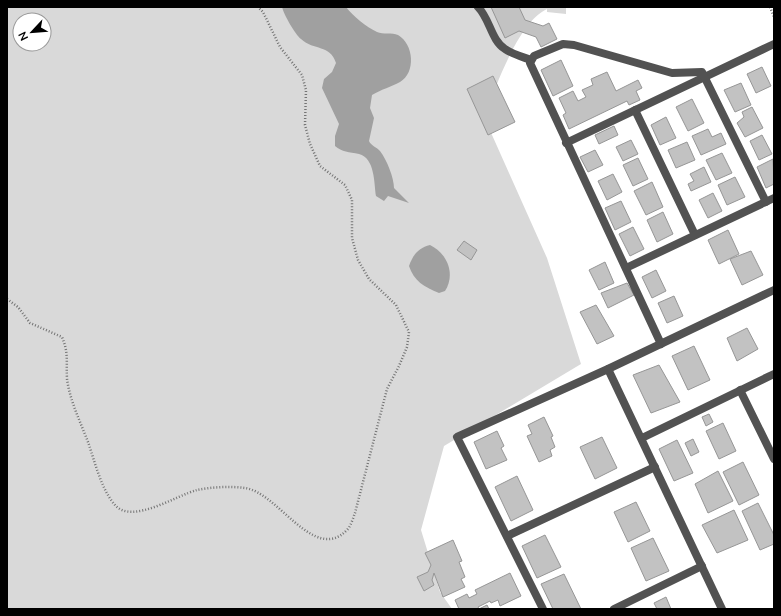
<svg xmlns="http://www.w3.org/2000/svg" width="781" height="616" font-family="Mulish,sans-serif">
<rect width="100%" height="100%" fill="#fff"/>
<path fill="#d9d9d9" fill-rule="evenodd" d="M7,7H566V14L547,12V9C518,22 496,87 484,117L547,258L581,364L444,446L421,530L440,592L452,609H7ZM20,20H44V44H20Z"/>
<g fill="#a0a0a0">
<path d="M282,7H346C353,16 366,27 377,32C383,35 392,32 398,35C414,44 416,73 400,82C391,87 382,89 372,95L370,108L374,118L369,141C371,146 377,147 380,151C387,160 394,178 394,188L409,203L388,196L384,201L376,196C374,183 375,158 359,154C349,152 342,152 335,146V136L339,124L322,88L324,79L332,72L336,63C330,44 314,51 301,39C295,34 284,15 282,7Z"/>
<path d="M430,245C447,253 456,274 445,291L439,293C424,287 414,281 409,266C413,255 418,248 430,245Z"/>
</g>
<g fill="#c2c2c2" stroke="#969696">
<path d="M491,7H519L525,20L543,26L549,23L557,39L541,47L536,37L519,31L505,38Z"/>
<path d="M561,60L573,86L553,96L541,70Z"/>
<path d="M762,67L771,86L756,93L747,74Z"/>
<path d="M607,72L616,91L638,80L642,88L636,91L640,100L629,105L627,101L569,129L563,115L566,113L559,98L573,91L578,101L586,97L582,90L593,85L591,79Z"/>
<path d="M493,76L515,122L488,135L467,89Z"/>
<path d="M741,83L751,105L735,112L724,90Z"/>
<path d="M692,99L704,123L688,131L676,107Z"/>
<path d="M752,107L763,128L745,137L737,123L744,117L742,112Z"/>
<path d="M666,117L676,138L660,145L651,125Z"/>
<path d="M614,126L618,135L599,144L595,135Z"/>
<path d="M708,129L712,137L721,133L726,144L701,155L692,136Z"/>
<path d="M762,135L772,154L759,160L750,141Z"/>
<path d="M631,140L638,154L623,161L616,147Z"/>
<path d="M687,142L695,160L676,168L668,150Z"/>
<path d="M595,150L603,165L588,172L580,157Z"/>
<path d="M722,153L732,173L716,180L706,160Z"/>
<path d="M638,158L648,179L633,186L623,165Z"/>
<path d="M773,159L774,184L766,188L757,167Z"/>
<path d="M704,167L711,182L691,191L688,184L694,181L690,174Z"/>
<path d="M613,174L622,192L607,200L598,181Z"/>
<path d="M735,177L745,197L727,205L718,185Z"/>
<path d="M652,182L663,207L646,215L634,191Z"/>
<path d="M713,193L722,211L708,218L699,200Z"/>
<path d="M621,201L631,222L615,230L605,208Z"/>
<path d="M663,212L673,234L657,242L647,220Z"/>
<path d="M633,227L644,249L630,256L619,234Z"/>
<path d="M728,230L739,254L719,264L708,240Z"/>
<path d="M464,241L477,250L471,260L457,250Z"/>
<path d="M751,251L763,275L742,285L730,259Z"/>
<path d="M605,262L614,283L599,290L589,270Z"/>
<path d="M656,270L666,291L652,298L642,277Z"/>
<path d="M627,283L634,295L608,308L601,293Z"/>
<path d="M674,296L683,316L667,323L658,303Z"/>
<path d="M596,305L614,336L597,344L580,312Z"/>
<path d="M747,328L758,349L737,361L727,338Z"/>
<path d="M694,346L710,380L688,390L672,356Z"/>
<path d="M659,365L680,402L651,413L633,375Z"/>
<path d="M709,414L713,422L706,426L702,417Z"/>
<path d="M544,417L553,436L551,437L555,447L550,450L552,456L539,462L527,436L532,434L528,425Z"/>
<path d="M723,423L736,451L719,459L706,431Z"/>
<path d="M497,431L504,446L501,448L507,460L486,469L474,442Z"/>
<path d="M602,437L617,468L595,479L580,447Z"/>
<path d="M693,439L699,452L691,456L685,443Z"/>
<path d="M677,440L693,473L674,481L659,449Z"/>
<path d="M743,462L759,495L739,505L723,472Z"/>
<path d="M718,471L733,501L708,513L695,484Z"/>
<path d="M517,476L533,510L511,521L495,487Z"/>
<path d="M636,502L650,531L628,542L614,512Z"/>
<path d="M758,503L774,535V544L760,550L742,511Z"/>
<path d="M734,510L748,540L717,553L702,525Z"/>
<path d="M545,535L561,567L537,578L522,546Z"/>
<path d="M653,538L669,571L646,581L631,548Z"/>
<path d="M453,540L462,561L459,562L465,577L461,579L465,587L443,597L434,573L432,580L434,585L424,591L417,577L428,572L431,565L425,553Z"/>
<path d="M510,573L521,596L500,606L498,600L491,603L490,601L478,607L479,609L487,605L489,609H459L455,600L467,594L469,598L477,594L475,590Z"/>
<path d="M564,574L581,609H553L541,584Z"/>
<path d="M666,597L671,609H657L654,603Z"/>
</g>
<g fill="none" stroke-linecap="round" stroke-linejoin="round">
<g stroke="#747474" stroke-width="2.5" stroke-dasharray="1 2" stroke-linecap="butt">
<path d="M770,7L774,17"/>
<path d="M7,299L18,307L30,323L62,337C69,353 66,363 67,379C70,401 80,421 88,442C95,462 101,489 115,505C132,525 177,495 197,490C212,487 230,486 245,488C278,492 314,564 347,530C351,526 353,518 355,513L387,389L399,366L407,347L409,332L396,305L369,279L358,260L352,238V200L345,185L320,166L310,144L305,125L306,90L302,75L280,47L263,12L258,7"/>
</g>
<g stroke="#525252" stroke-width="8">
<path d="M478,7C490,19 491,40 505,49C512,54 523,57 531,60"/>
<path d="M635,110L695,235"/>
<path d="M566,143L774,44"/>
<path d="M626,268L774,198"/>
<path d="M661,344L530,63L534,56L563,44L574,45L672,73L702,72L766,202"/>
<path d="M608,369L722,609"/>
<path d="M740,390L774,459"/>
<path d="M642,438L774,374"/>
<path d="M507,536L655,467"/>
<path d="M543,609L457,437L608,369L774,290"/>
<path d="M614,609L702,566"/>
</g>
</g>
<rect width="781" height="616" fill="none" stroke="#000000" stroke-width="16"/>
<g transform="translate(32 32) rotate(244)"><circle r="19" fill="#ffffff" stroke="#999999"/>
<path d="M0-3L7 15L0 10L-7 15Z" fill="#000000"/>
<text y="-6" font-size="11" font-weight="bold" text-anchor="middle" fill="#000000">N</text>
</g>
</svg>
